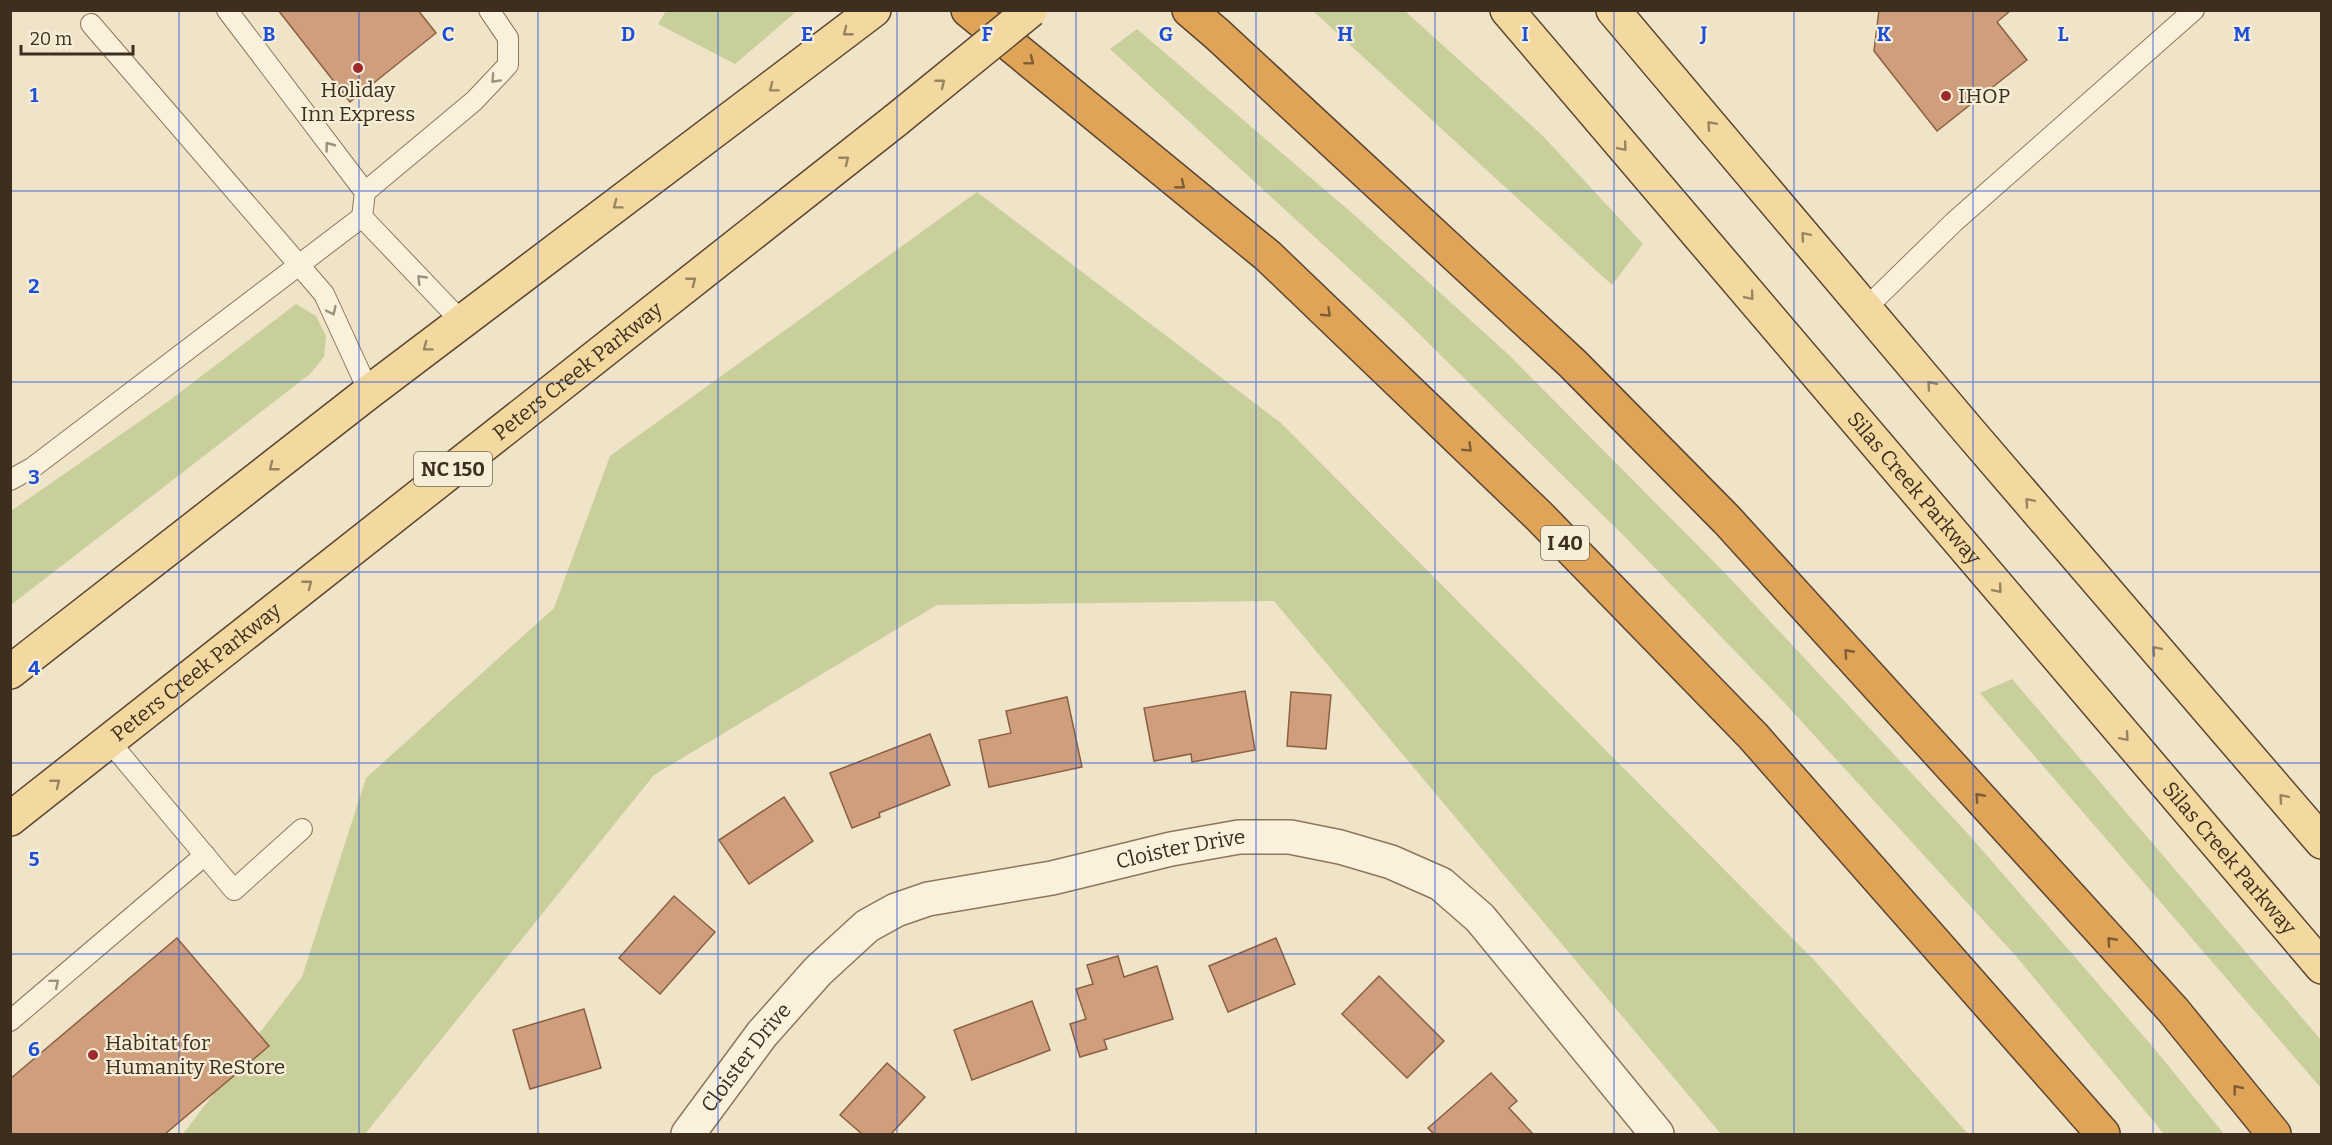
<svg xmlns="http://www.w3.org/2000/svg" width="2332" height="1145" font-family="Bitter,serif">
<rect width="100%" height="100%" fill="#f0e4c8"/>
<g fill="#c9cf9b">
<path d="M666,11V10L797,11L735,64L658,24Z"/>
<path d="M1313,11H1405L1543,136L1643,244L1612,285Z"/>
<path d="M1137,29L1352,213L1509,355L1726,574L1970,836L2153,1047L2224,1134H2164L2014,954L1781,699L1628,540L1403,318L1110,49Z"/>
<path d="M977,192L1281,423L1815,961L1968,1134H1721L1274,601L937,605L654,775L365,1134H183L302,977L366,778L554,608L610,456Z"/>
<path d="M296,304L316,316L326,336L324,357L310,374L11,605V511L166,403Z"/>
<path d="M2012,679L2321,1040V1088L1980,693Z"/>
</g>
<g fill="#cf9f7d" stroke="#8d5f41" stroke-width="1.5">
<path d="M278,10H418L436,33L350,102Z"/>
<path d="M1879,10H2011L1997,22L2027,60L1937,131L1874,51Z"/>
<path d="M1245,691L1255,750L1192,762L1191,754L1154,761L1144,708Z"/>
<path d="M1291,692L1331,695L1326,749L1287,746Z"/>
<path d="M1067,697L1082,767L989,787L979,740L1011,733L1006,711Z"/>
<path d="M930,734L950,785L879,813L880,817L852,828L830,773Z"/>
<path d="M784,797L813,841L749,884L719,840Z"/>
<path d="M674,896L715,932L660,994L619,958Z"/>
<path d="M177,938L269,1046L165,1134H10V1079Z"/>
<path d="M1276,938L1295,984L1228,1012L1209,966Z"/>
<path d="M1118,956L1124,977L1157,966L1173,1019L1104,1040L1107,1049L1080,1057L1070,1024L1086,1019L1076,989L1093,984L1087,965Z"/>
<path d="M1379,976L1444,1041L1407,1078L1342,1014Z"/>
<path d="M1032,1001L1050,1050L972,1080L954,1030Z"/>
<path d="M584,1009L601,1068L530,1089L513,1030Z"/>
<path d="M887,1063L925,1097L891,1134H862L840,1115Z"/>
<path d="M1491,1073L1517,1101L1509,1108L1533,1134H1434L1428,1128Z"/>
</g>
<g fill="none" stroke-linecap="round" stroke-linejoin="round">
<g stroke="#8d765c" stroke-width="22">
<g id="lane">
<path d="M227,10L365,192"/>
<path d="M91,24L324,294L369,392"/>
<path d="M362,217L461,321"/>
<path d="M1866,308L1954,222L2194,10"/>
<path d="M10,480L32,468L362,217L365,192L474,101L508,65V38L489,10"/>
<path d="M109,741L234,890L302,829"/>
<path d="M10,1021L205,855"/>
</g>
</g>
<g stroke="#8d765c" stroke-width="36">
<g id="street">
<path id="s1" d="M688,1134L762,1034L818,971L867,926L896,910L928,899L1052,878L1171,849L1239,837H1290L1340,847L1391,862L1441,884L1480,918L1657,1134"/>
</g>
</g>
<g stroke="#5b4430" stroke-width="36">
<g id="primary">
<path id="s2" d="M1507,10L2322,967"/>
<path d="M1613,10L1968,430L2322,842"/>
<path d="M10,672L369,392L874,10"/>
<path id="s3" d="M10,819L896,120"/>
</g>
</g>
<g stroke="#5b4430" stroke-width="36">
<g id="highway">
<path d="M968,10L1268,256L1539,516L1753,736L2103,1134"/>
<path d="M1189,10L1217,34L1573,364L1727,520L2173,1010L2274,1134"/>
</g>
</g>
<use href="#lane" stroke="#faf1dc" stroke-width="20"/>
<use href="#street" stroke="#faf1dc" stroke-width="33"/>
<use href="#primary" stroke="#f3d9a0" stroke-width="33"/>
<use href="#highway" stroke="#e0a458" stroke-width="33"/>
<g stroke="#5b4430" stroke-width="36" stroke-linecap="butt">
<path id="primary-bridge" d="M896,120L1031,10"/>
</g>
<use href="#primary-bridge" stroke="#f3d9a0" stroke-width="33"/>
</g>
<defs><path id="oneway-chevron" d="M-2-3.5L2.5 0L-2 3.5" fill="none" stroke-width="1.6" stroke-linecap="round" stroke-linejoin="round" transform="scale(1.5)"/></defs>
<g stroke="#988460">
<use href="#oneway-chevron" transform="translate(847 32) rotate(142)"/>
<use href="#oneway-chevron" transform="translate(941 83) rotate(-39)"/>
<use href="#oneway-chevron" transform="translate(773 88) rotate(143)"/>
<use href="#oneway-chevron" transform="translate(1711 125) rotate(-131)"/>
<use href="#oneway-chevron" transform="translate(1623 147) rotate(50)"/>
<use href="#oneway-chevron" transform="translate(845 160) rotate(-38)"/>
<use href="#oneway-chevron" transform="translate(617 205) rotate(143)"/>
<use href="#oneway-chevron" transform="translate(1805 236) rotate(-130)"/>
<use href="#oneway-chevron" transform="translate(692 281) rotate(-38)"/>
<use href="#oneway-chevron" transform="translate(1750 296) rotate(50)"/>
<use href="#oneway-chevron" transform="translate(427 347) rotate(143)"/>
<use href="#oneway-chevron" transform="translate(1931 385) rotate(-130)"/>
<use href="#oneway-chevron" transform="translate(273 467) rotate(142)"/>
<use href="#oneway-chevron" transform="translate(2029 502) rotate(-131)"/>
<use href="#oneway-chevron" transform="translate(308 584) rotate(-38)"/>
<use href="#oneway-chevron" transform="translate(1998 589) rotate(50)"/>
<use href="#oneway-chevron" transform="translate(2156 650) rotate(-131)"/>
<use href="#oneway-chevron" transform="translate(2125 737) rotate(49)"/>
<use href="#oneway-chevron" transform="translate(56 783) rotate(-39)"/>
<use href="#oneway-chevron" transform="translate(2283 798) rotate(-131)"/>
</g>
<g stroke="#7e5d36">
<use href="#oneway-chevron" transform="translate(1030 61) rotate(39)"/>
<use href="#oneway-chevron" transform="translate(1181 185) rotate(39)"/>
<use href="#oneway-chevron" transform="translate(1327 313) rotate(44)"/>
<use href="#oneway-chevron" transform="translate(1468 448) rotate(44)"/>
<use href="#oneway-chevron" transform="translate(1848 653) rotate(-132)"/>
<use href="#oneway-chevron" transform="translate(1979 797) rotate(-132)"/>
<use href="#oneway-chevron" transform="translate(2111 941) rotate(-132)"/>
<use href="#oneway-chevron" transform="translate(2237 1089) rotate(-129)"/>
</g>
<g stroke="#9c907e">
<use href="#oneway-chevron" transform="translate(495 79) rotate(133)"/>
<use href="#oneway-chevron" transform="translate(329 146) rotate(-127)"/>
<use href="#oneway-chevron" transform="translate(421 279) rotate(-134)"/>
<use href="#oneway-chevron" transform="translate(332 311) rotate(65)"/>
<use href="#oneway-chevron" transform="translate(55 983) rotate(-40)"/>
</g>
<path fill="none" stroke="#1d4ed8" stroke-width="1.5" stroke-opacity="0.55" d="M179,10V1134M359,10V1134M538,10V1134M718,10V1134M897,10V1134M1076,10V1134M1256,10V1134M1435,10V1134M1614,10V1134M1794,10V1134M1973,10V1134M2153,10V1134M10,191H2322M10,382H2322M10,572H2322M10,763H2322M10,954H2322"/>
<g fill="#9e2a2b" stroke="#f7eed8" stroke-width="2">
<circle cx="358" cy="68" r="6"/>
<circle cx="1946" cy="96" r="6"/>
<circle cx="93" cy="1055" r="6"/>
</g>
<g text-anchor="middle" stroke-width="4.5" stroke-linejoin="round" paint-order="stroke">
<g fill="#f7eed8" stroke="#756857" stroke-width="1.5">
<rect x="414" y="452" width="78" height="34" rx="4.5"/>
<rect x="1541" y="526" width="48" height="34" rx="4.5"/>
</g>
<g font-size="20" font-weight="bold" fill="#3d2e20">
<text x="453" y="476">NC 150</text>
<text x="1565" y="550">I 40</text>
</g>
<g font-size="21" fill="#3d2e20" stroke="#f7eed8" text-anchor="start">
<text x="358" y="97" text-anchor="middle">Holiday<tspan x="358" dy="24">Inn Express</tspan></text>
<text x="1958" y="103">IHOP</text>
<text x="105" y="1050">Habitat for<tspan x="105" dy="24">Humanity ReStore</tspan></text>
</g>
<g font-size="21" fill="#3d2e20" stroke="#f7eed8">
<text dy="7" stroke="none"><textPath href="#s3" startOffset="723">Peters Creek Parkway</textPath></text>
<text dy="7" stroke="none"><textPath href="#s2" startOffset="628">Silas Creek Parkway</textPath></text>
<text dy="7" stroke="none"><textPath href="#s3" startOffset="237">Peters Creek Parkway</textPath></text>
<text dy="7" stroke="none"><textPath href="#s1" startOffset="600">Cloister Drive</textPath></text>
<text dy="7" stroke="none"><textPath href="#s2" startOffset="1114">Silas Creek Parkway</textPath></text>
<text dy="7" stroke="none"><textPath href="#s1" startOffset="96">Cloister Drive</textPath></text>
</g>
</g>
<g font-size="20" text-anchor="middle" font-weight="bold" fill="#1d4ed8" stroke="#f7eed8" stroke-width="4.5" stroke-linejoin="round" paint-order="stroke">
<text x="269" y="41">B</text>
<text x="448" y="41">C</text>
<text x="628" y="41">D</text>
<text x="807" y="41">E</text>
<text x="987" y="41">F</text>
<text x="1166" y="41">G</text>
<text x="1345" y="41">H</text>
<text x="1525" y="41">I</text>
<text x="1704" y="41">J</text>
<text x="1884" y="41">K</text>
<text x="2063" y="41">L</text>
<text x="2242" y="41">M</text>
<text x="34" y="102">1</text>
<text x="34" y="293">2</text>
<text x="34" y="484">3</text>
<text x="34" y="675">4</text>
<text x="34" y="866">5</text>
<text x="34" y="1056">6</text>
</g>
<rect width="2332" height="1145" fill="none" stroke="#3d2e20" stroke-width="24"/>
<path d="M21 45v9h112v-9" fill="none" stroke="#3d2e20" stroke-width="3"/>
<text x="30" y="45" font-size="18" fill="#3d2e20" stroke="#f7eed8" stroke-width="4.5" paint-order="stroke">20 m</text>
</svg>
